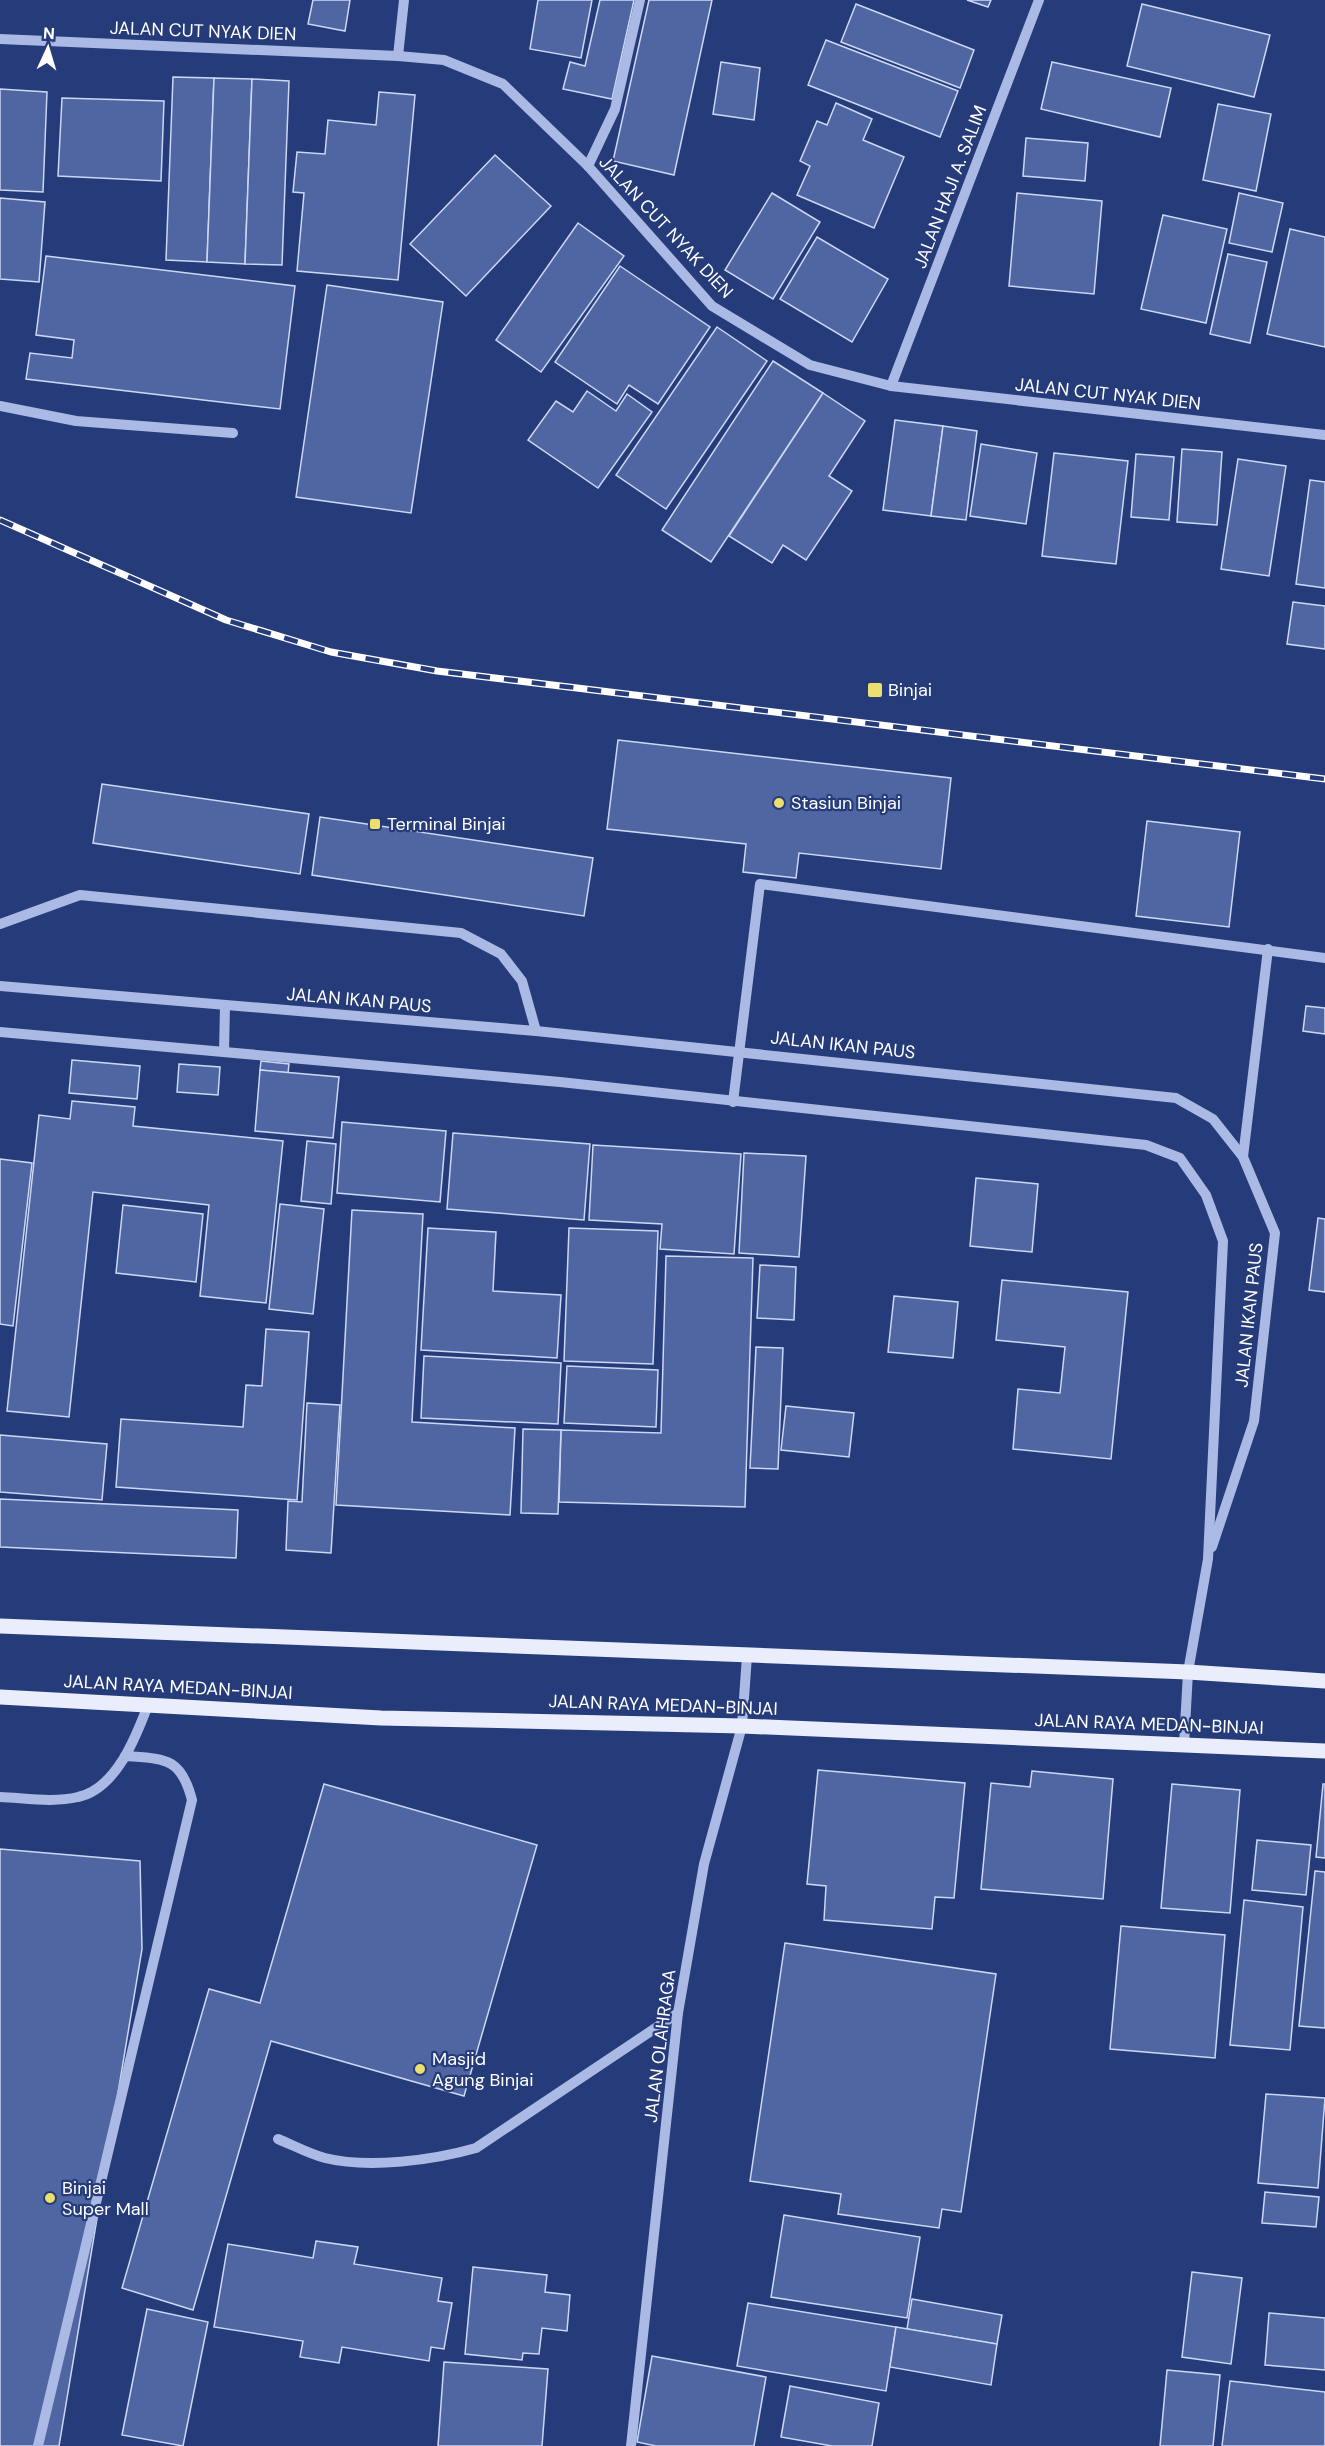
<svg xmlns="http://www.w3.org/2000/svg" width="1325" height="2446" font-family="'DM Sans',sans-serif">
<rect width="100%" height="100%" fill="#263c7a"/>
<g fill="#4f66a3" stroke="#ccd7f3" stroke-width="1.5">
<path d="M313,0H350L345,31L308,24Z"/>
<path d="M538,0H592L581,58L530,49Z"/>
<path d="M600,0H634L612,99L563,89L570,62L585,66Z"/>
<path d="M649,0H712L674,175L613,161Z"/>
<path d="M967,0H991L988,7Z"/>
<path d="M856,4L974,50L960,88L841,42Z"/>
<path d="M1142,4L1270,35L1254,97L1127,66Z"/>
<path d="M826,40L958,91L940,137L808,85Z"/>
<path d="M721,62L760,68L754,120L713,114Z"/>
<path d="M1052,62L1171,88L1160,137L1041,109Z"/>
<path d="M173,77L214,78L207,262L166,260Z"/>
<path d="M214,78L252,79L245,264L207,262Z"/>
<path d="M252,79L289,81L282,265L245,264Z"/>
<path d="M0,89L47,92L43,192L0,190Z"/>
<path d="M379,92L415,95L398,280L297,271L304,193L293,192L297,152L325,154L328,120L376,125Z"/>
<path d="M62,98L164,101L161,181L58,176Z"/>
<path d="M836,103L872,119L863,140L904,157L874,228L797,195L810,166L800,161L817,121L827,125Z"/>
<path d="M1218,104L1271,114L1256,191L1203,180Z"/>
<path d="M1026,138L1088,143L1085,181L1023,176Z"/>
<path d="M495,155L551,206L466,296L410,244Z"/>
<path d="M772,193L820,222L773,299L725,270Z"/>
<path d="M1017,193L1102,201L1094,294L1009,286Z"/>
<path d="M1239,193L1283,203L1272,252L1229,243Z"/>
<path d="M0,198L45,202L39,282L0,279Z"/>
<path d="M1163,215L1227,229L1206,323L1141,309Z"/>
<path d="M578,223L624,256L541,372L496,340Z"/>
<path d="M1290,229L1325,237V347L1267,334Z"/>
<path d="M817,237L888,279L852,342L780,299Z"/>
<path d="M1228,254L1267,262L1250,343L1210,334Z"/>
<path d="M46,256L295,286L280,409L26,379L30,353L72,358L74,340L36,335Z"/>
<path d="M620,266L710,327L658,404L629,385L617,404L555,362Z"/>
<path d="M327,285L443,302L411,513L296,497Z"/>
<path d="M717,327L767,361L666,509L616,475Z"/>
<path d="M773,361L823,393L711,562L662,530Z"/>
<path d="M587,391L616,411L627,394L652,412L598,488L528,440L556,401L573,412Z"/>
<path d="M823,393L865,421L829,476L852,491L806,560L783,545L772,563L729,536Z"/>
<path d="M895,420L943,426L931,516L883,510Z"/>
<path d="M943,426L977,431L966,520L931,516Z"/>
<path d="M981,444L1037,453L1026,524L970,516Z"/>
<path d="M1182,449L1222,452L1217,525L1177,522Z"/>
<path d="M1054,453L1128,461L1116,564L1042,556Z"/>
<path d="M1136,454L1174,457L1169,520L1131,517Z"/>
<path d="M1238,459L1286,466L1269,576L1221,569Z"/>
<path d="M1310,480L1325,482V588L1296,584Z"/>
<path d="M1293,602L1325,606V649L1287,644Z"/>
<path d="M618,740L951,778L941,869L799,853L796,878L743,872L746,844L607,829Z"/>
<path d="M102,784L309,814L300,874L93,843Z"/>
<path d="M320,817L593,858L584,916L312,875Z"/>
<path d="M1147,821L1240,832L1229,927L1136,916Z"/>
<path d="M1306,1006L1325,1008V1034L1303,1031Z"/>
<path d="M72,1060L140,1066L137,1099L69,1093Z"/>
<path d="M261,1061L289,1064L288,1073L260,1070Z"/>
<path d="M179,1064L220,1067L218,1095L177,1092Z"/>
<path d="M260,1070L339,1077L333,1138L255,1131Z"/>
<path d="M72,1101L135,1107L133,1126L283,1141L266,1303L200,1296L209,1205L93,1192L69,1417L7,1411L39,1115L70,1119Z"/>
<path d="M342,1122L446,1131L440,1202L337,1193Z"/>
<path d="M453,1133L590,1144L584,1220L447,1209Z"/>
<path d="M307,1141L336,1144L331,1204L301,1201Z"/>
<path d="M593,1145L741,1154L734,1254L660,1249L662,1224L589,1220Z"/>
<path d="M744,1153L806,1156L799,1257L739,1253Z"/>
<path d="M0,1159L32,1163L13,1326L0,1324Z"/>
<path d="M976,1178L1038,1184L1032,1252L970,1246Z"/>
<path d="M280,1204L324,1209L313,1314L269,1309Z"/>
<path d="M123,1205L203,1214L196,1282L116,1273Z"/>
<path d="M352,1210L423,1214L412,1422L515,1428L510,1515L336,1505Z"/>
<path d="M1318,1218L1325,1219V1292L1309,1290Z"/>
<path d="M428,1228L496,1232L493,1291L561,1295L557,1358L421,1350Z"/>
<path d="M569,1228L658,1231L653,1364L564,1361Z"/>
<path d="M666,1256L753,1258L745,1507L559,1502L561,1430L661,1433Z"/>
<path d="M760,1265L796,1267L794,1320L757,1318Z"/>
<path d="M1002,1280L1128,1292L1111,1459L1013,1449L1018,1389L1060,1393L1065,1347L996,1340Z"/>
<path d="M894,1296L958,1302L953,1358L888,1352Z"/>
<path d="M266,1329L309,1332L297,1500L116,1487L121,1419L243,1427L246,1385L262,1386Z"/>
<path d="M756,1347L783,1348L778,1469L750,1468Z"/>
<path d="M424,1356L561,1363L558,1424L421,1418Z"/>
<path d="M567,1366L658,1370L656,1427L564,1423Z"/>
<path d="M307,1403L340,1405L331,1553L286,1550L288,1501L302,1502Z"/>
<path d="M786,1406L854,1413L849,1457L781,1450Z"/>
<path d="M523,1429L561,1430L558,1514L521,1513Z"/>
<path d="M0,1435L107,1444L102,1500L0,1492Z"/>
<path d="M0,1499L238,1510L236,1558L0,1547Z"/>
<path d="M818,1770L965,1783L954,1898L935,1897L932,1929L824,1920L826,1886L807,1884Z"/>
<path d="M1032,1771L1113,1779L1103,1899L981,1889L991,1783L1030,1787Z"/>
<path d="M324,1784L537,1845L464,2096L271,2041L193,2310L122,2288L209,1989L260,2003Z"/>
<path d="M1172,1784L1240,1790L1230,1913L1161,1908Z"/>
<path d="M1323,1784H1325V1858L1316,1857Z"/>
<path d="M1257,1840L1311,1845L1306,1895L1252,1890Z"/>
<path d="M0,1849L140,1861L142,1949L59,2446H0Z"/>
<path d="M1315,1871L1325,1872V2028L1299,2026Z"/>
<path d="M1244,1900L1303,1907L1290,2050L1230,2045Z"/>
<path d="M1121,1926L1225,1935L1215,2058L1110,2049Z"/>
<path d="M785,1943L996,1974L961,2212L942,2209L939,2228L838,2214L841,2194L750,2181Z"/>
<path d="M1266,2094L1325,2098L1318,2188L1258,2183Z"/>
<path d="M1265,2192L1319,2197L1316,2227L1262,2223Z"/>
<path d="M784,2215L920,2237L907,2318L771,2297Z"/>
<path d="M316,2241L358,2247L354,2264L442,2278L438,2301L452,2303L444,2349L431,2347L429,2361L342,2347L339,2363L300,2357L303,2341L214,2327L228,2244L313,2258Z"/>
<path d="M473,2267L547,2275L545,2292L570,2295L567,2331L542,2328L539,2354L523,2353L522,2360L465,2354Z"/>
<path d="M1192,2272L1242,2278L1231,2364L1182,2357Z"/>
<path d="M912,2299L1002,2315L997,2344L907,2329Z"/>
<path d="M748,2303L896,2327L886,2391L737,2366Z"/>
<path d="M147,2309L208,2322L183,2446L122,2435Z"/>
<path d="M1269,2313L1325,2318V2370L1265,2365Z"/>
<path d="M896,2327L997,2344L991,2385L890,2367Z"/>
<path d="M652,2356L766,2377L754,2446H656L637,2442Z"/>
<path d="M444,2362L548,2369L542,2446H438Z"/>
<path d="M1167,2370L1220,2375L1213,2446H1160Z"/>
<path d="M1230,2381L1325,2392V2446H1222Z"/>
<path d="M790,2386L879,2403L872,2446H832L781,2437Z"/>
</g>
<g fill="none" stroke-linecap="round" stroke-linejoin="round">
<g stroke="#aabae4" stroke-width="10">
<path d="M0,39L398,56L444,60L503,84L588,166L712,306L810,365L891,386L1325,435"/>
<path d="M398,56L404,0"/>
<path d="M588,166L615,109L640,0"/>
<path d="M891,386L1039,0"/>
<path d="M0,406L76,421L233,433"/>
<path d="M0,924L80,895L461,933L501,954L522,981L536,1031"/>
<path d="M0,986L536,1031L1176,1098L1213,1119L1243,1157L1275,1233L1254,1421L1212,1547"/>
<path d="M0,1032L560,1082L1146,1145L1180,1158L1206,1195L1223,1241L1208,1559L1188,1672L1184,1745"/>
<path d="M224,1052L225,1006"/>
<path d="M733,1102L760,884L1325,958"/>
<path d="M1243,1157L1268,949"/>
<path d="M0,1797C25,1798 53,1803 78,1797C116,1789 136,1737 148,1705"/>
<path d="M278,2139C293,2145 309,2154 325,2158C369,2169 434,2160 476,2148L678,2013"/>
<path d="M38,2446L192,1800C181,1757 165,1759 125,1756"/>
<path d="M631,2446L678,2013L704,1864L742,1726L747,1656"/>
</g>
<g stroke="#e9edfc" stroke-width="15">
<path d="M0,1626L1188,1672L1325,1681"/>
<path d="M0,1697L381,1718L742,1726L1325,1751"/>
</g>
<g stroke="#fff" stroke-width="7">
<path id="rail" d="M0,520L226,620L331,652L437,671L1325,779"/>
</g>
<use href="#rail" stroke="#263c7a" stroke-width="4.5" stroke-dasharray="14" stroke-linecap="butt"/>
</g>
<g fill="#ecde6f" stroke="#263c7a" stroke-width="2">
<rect x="867" y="682" width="16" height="16" rx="3"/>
<circle cx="779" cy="803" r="6"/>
<rect x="369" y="818" width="12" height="12" rx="3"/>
<circle cx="420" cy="2069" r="6"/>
<circle cx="50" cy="2198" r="6"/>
</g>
<g text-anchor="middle" stroke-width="4.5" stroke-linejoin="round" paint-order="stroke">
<g font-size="18" fill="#fff" stroke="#263c7a">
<text transform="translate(203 31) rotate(2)" y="6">JALAN CUT NYAK DIEN</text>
<text transform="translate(950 187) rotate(-69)" y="6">JALAN HAJI A. SALIM</text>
<text transform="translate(666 227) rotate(47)" y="6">JALAN CUT NYAK DIEN</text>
<text transform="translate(1108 394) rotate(6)" y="6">JALAN CUT NYAK DIEN</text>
<text transform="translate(359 1000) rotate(5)" y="6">JALAN IKAN PAUS</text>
<text transform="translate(843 1045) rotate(6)" y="6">JALAN IKAN PAUS</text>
<text transform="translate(1249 1315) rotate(-84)" y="6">JALAN IKAN PAUS</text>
<text transform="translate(178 1687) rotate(3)" y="6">JALAN RAYA MEDAN-BINJAI</text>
<text transform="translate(663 1705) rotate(2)" y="6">JALAN RAYA MEDAN-BINJAI</text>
<text transform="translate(1149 1724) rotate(2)" y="6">JALAN RAYA MEDAN-BINJAI</text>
<text transform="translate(660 2046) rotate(-83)" y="6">JALAN OLAHRAGA</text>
</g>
<g font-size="18" fill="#fff" stroke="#263c7a" text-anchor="start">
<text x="888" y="696">Binjai</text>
<text x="791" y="809">Stasiun Binjai</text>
<text x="387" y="830">Terminal Binjai</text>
<text x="432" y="2065">Masjid<tspan x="432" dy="21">Agung Binjai</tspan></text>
<text x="62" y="2194">Binjai<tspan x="62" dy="21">Super Mall</tspan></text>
</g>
</g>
<g transform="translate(48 48) rotate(4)" stroke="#263c7a" stroke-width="4.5" paint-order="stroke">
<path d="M0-4.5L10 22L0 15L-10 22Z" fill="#ffffff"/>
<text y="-9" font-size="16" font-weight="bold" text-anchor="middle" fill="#ffffff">N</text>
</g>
</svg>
